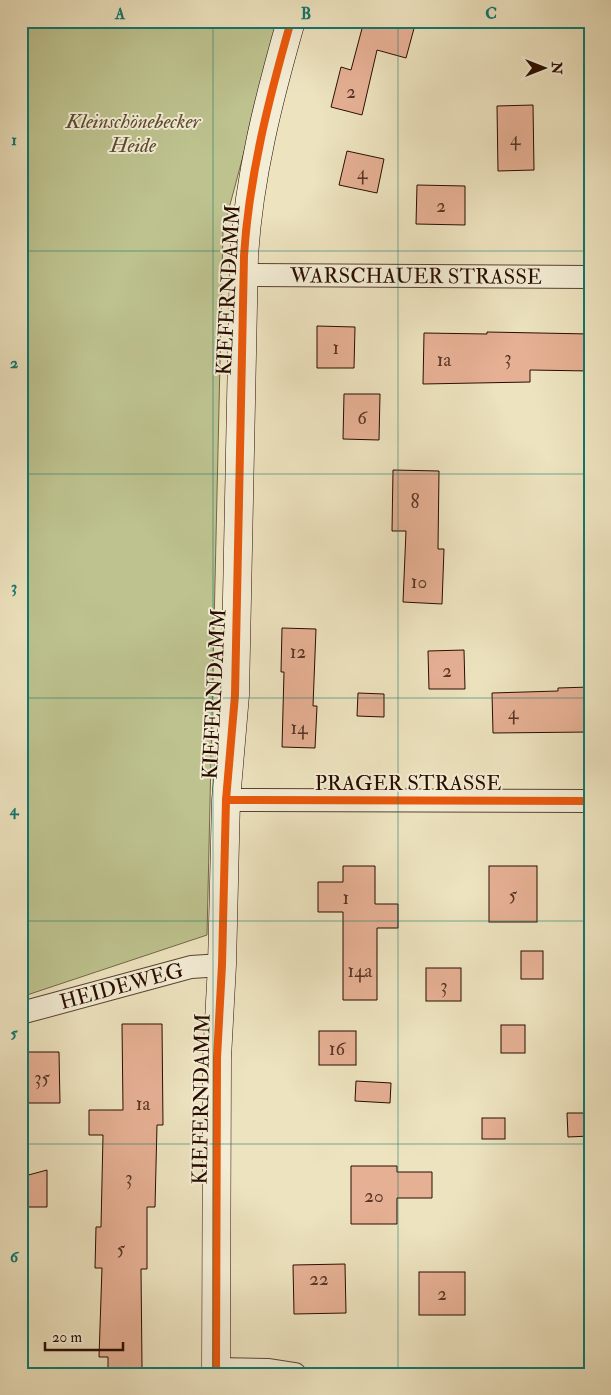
<svg xmlns="http://www.w3.org/2000/svg" width="611" height="1395" font-family="'IM FELL Double Pica',serif">
<rect width="100%" height="100%" fill="#ede3bf"/>
<filter id="stains"><feTurbulence type="fractalNoise" baseFrequency=".004" numOctaves="4"/><feColorMatrix values="0 0 0 0 .2 0 0 0 0 .09 0 0 0 0 .02 0 0 0 .5 -.17"/></filter>
<radialGradient id="worn" r=".72"><stop offset=".6" stop-color="#630" stop-opacity="0"/><stop offset="1" stop-color="#630" stop-opacity=".3"/></radialGradient>
<path fill="#bdc28e" stroke="#736747" d="M21,21H279L223,231L207,935L21,997Z"/>
<g fill="#e6b094" stroke="#290c00">
<path d="M364,21H416L406,58L377,50L362,115L331,107L341,67L351,70Z"/>
<path d="M533,105L534,170L498,171L497,106Z"/>
<path d="M347,151L384,159L377,193L339,185Z"/>
<path d="M417,185L465,186V225L416,224Z"/>
<path d="M317,326L355,327L354,368H317Z"/>
<path d="M487,332L590,334V371L530,370V382L423,384L424,333L487,334Z"/>
<path d="M344,394H380L379,440L343,439Z"/>
<path d="M393,470L439,471L438,549H444L442,604L403,602L406,531H392Z"/>
<path d="M282,628L316,629L313,706H317L315,748L282,747L284,672H281Z"/>
<path d="M464,650L465,689H429L428,651Z"/>
<path d="M590,687V732L493,733L492,693L558,691V688Z"/>
<path d="M358,693L384,694V717L357,716Z"/>
<path d="M343,866H375V904H398V928H377V1000H343V912H318V882H343Z"/>
<rect x="489" y="866" width="48" height="56"/>
<rect x="521" y="951" width="22" height="28"/>
<rect x="426" y="968" width="35" height="33"/>
<path d="M122,1024H162L163,1125H157L155,1207H147V1269H141L142,1368H108V1357H99L102,1268H95L96,1227H101L103,1135H89V1110H123Z"/>
<rect x="501" y="1025" width="24" height="28"/>
<rect x="319" y="1031" width="37" height="34"/>
<path d="M24,1052H59L60,1103H25Z"/>
<path d="M356,1081L391,1083L390,1103L355,1101Z"/>
<path d="M567,1113H590V1136L568,1137Z"/>
<rect x="482" y="1118" width="23" height="21"/>
<path d="M351,1166H397V1172H432V1198H397V1224H351Z"/>
<path d="M47,1170V1207H21V1177Z"/>
<path d="M345,1264L346,1313L294,1314L293,1265Z"/>
<rect x="419" y="1272" width="46" height="43"/>
</g>
<g fill="none" stroke-linecap="round" stroke-linejoin="round">
<g stroke="#5a4230" stroke-width="24">
<g id="street">
<path id="s1" d="M244,275L590,277"/>
<path d="M226,800L590,801"/>
<path id="s2" d="M21,1013L191,967L222,965"/>
<path d="M216,1369L269,1370L295,1374"/>
</g>
</g>
<g stroke="#290c00" stroke-width="29">
<path id="secondary" d="M216,1374L217,1058L222,965L226,800L235,695L244,256C249,176 269,98 291,21"/>
</g>
<use href="#street" stroke="#f3edd5" stroke-width="22"/>
<use href="#secondary" stroke="#f3edd5" stroke-width="28"/>
<g stroke="#f3edd5" stroke-width="11">
<g id="cycleway">
<path d="M226,800L590,801"/>
<path d="M216,1374L217,1058L222,965L226,800L235,695L244,256C249,176 269,98 291,21"/>
</g>
</g>
<use href="#cycleway" stroke="#e8590c" stroke-width="8"/>
</g>
<path fill="none" stroke="#0f766e" stroke-width="1" stroke-opacity="0.55" d="M213,21V1374M398,21V1374M21,251H590M21,474H590M21,698H590M21,921H590M21,1144H590"/>
<g text-anchor="middle" stroke-width="4" stroke-linejoin="round" paint-order="stroke">
<g font-size="19" fill="#583525">
<text x="351" y="98">2</text>
<text x="515" y="145">4</text>
<text x="362" y="179">4</text>
<text x="441" y="212">2</text>
<text x="336" y="354">1</text>
<text x="508" y="364">3</text>
<text x="444" y="366">1a</text>
<text x="362" y="424">6</text>
<text x="415" y="508">8</text>
<text x="419" y="588">10</text>
<text x="298" y="658">12</text>
<text x="447" y="677">2</text>
<text x="513" y="719">4</text>
<text x="299" y="734">14</text>
<text x="513" y="901">5</text>
<text x="346" y="904">1</text>
<text x="360" y="977">14a</text>
<text x="444" y="992">3</text>
<text x="337" y="1055">16</text>
<text x="42" y="1084">35</text>
<text x="143" y="1110">1a</text>
<text x="129" y="1184">3</text>
<text x="374" y="1202">20</text>
<text x="121" y="1255">5</text>
<text x="319" y="1285">22</text>
<text x="442" y="1300">2</text>
</g>
<g font-size="21" font-style="italic" fill="#5d4c32" stroke="#f3edd5">
<text x="133" y="128">Kleinschönebecker<tspan x="133" dy="24">Heide</tspan></text>
</g>
<g font-size="21" fill="#290c00" stroke="#f3edd5">
<text dy="7" stroke="none"><textPath href="#s1" startOffset="172">WARSCHAUER STRASSE</textPath></text>
<text transform="translate(228 290) rotate(-87)" y="7">KIEFERNDAMM</text>
<text transform="translate(214 694) rotate(-87)" y="7">KIEFERNDAMM</text>
<text x="408" y="790">PRAGER STRASSE</text>
<text dy="7" stroke="none"><textPath href="#s2" startOffset="104">HEIDEWEG</textPath></text>
<text transform="translate(201 1099) rotate(-89)" y="7">KIEFERNDAMM</text>
</g>
</g>
<rect width="611" height="1395" fill="none" stroke="#ede3bf" stroke-width="55"/>
<g transform="translate(544 68) rotate(90)" stroke="#f3edd5" stroke-width="4" paint-order="stroke">
<path d="M0-4L9 19L0 12L-9 19Z" fill="#290c00"/>
<text y="-8" font-size="14" font-weight="bold" text-anchor="middle" fill="#290c00">N</text>
</g>
<path d="M45 1342v8h78v-8" fill="none" stroke="#290c00" stroke-width="2.5"/>
<text x="52" y="1342" font-size="15" fill="#290c00" stroke="#f3edd5" stroke-width="4" paint-order="stroke">20 m</text>
<rect x="28" y="28" width="556" height="1340" fill="none" stroke="#0f766e" stroke-width="2"/>
<g font-size="16" text-anchor="middle" font-weight="bold" fill="#0f766e">
<text x="120" y="19">A</text>
<text x="306" y="19">B</text>
<text x="491" y="19">C</text>
<text x="14" y="145">1</text>
<text x="14" y="368">2</text>
<text x="14" y="592">3</text>
<text x="14" y="815">4</text>
<text x="14" y="1038">5</text>
<text x="14" y="1262">6</text>
</g>
<rect width="100%" height="100%" filter="url(#stains)"/>
<rect width="100%" height="100%" fill="url(#worn)"/>
</svg>
